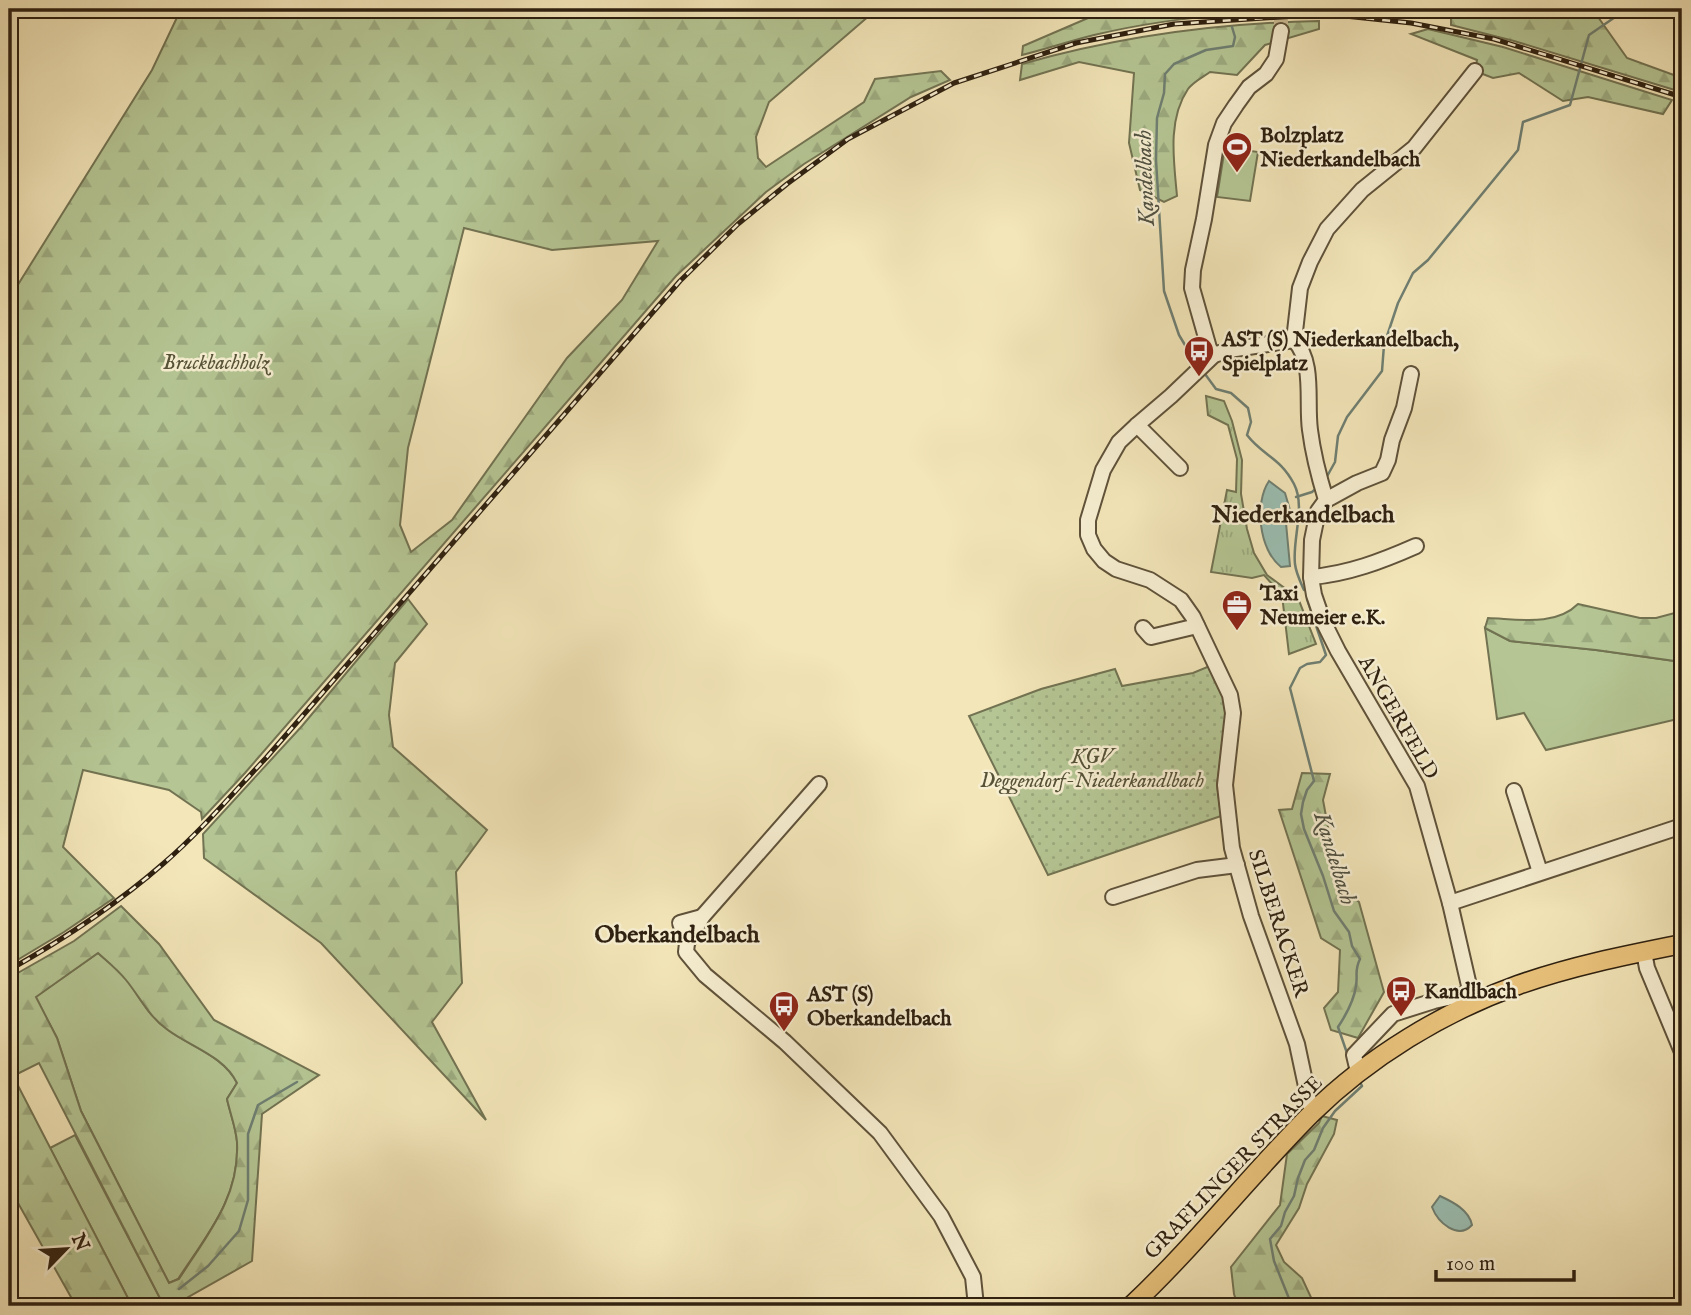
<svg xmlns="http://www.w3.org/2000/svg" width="1691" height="1315" font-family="'IM FELL English',serif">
<defs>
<pattern id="forest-firs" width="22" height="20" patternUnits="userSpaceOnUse" patternTransform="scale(1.75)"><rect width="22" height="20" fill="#b5c694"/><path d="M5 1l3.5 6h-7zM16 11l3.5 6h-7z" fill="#9caa7f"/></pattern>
<pattern id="park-tufts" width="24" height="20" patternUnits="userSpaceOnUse" patternTransform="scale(1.75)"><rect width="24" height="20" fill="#b5c694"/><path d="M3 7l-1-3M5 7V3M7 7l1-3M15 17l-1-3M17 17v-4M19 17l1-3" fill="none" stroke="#9caa7f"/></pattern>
<pattern id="garden-dots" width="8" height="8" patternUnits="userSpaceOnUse" patternTransform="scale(1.75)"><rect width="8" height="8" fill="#b5c694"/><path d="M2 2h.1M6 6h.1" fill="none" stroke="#9caa7f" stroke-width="1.8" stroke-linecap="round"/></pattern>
</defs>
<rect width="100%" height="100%" fill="#f3e6b9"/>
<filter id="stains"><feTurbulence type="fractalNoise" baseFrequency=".00286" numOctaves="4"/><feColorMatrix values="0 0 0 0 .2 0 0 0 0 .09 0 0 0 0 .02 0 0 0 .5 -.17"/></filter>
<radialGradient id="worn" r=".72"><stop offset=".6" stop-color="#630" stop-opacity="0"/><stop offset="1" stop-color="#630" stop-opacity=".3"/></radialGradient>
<g fill="#b5c694" stroke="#727352" stroke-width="2">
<path d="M1225,147L1258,152L1250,201L1217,197Z"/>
<path d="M1485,628L1510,641L1596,650L1682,662V718L1546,750L1524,713L1497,719Z"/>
<path d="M98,953C107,961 118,969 126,979C140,997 149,1017 168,1030C191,1047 224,1056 237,1083L227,1099C230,1113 236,1128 237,1142C240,1197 207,1235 178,1279L169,1283L81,1111L57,1038L35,997Z"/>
<path d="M75,1135L164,1306H132L50,1148Z"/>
</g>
<g fill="url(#forest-firs)" stroke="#727352" stroke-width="2" fill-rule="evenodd">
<path d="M181,9H877L769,102L756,137L758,158L766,167L864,102L875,79L941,71L950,80L911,97L804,164L766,192L676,276L245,773L202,819L201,812L169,790L83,770L63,847L114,898L64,932L9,965V299L152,70ZM464,228L552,250L658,241L622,300L567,358L452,520L411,552L400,525L408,448Z"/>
<path d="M1117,9H1371L1377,11L1376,15C1290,6 1178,15 1094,35C1070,41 1046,49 1022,55L1023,46L1095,15Z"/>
<path d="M1451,9H1575L1598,17L1627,58L1682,78V84L1678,91L1514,41L1451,25Z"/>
<path d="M1319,21V29L1265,45L1237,75L1210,72C1203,77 1193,82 1188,89C1167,120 1174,162 1177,196L1164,202L1140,190L1129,143L1134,73L1079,62L1020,80L1022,64C1120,36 1218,23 1319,21Z"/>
<path d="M1428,29L1503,47L1672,100L1663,114L1588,97L1563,101L1519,73L1493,78L1475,71L1477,60L1411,34Z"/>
<path d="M408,599L427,624L395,663L389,715L393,747L487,830L456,872L462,983L432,1022L486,1120L321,943L204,858L203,834L302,726Z"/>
<path d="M1578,604L1640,618H1656L1682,611V662L1596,650L1510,641L1485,628L1488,618C1517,619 1555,627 1578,604Z"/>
<path d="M1302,773L1330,774L1323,800L1330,838L1349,894L1359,902L1384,992L1358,1038L1331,1030L1324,1008L1338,992L1340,950L1321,938L1279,810L1292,809Z"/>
<path d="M121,906L159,944L214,1020L319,1075L262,1114L252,1261L185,1299L188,1306H164L39,1063L13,1076L132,1306H76L9,1187V978L74,941ZM98,953C107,961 118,970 126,980C140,997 149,1017 168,1030C191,1047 224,1056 237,1083L227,1099C230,1113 236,1128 237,1142C240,1197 207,1235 179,1279L169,1283L81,1111L57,1038L36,997Z"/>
<path d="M1322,1116L1337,1120L1334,1134L1307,1184L1299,1208L1276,1245L1284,1262L1302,1278L1315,1306H1238L1234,1294L1231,1267L1280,1205L1287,1154L1319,1123Z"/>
</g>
<path fill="url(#park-tufts)" stroke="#727352" stroke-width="2" d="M1206,396L1224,401L1232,421L1242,460L1241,494L1247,529L1254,553L1267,575L1298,598L1316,644L1289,654L1282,595L1264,575L1252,578L1211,572L1227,490L1236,492L1237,459L1228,425L1208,415Z"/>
<path fill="url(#garden-dots)" stroke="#727352" stroke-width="2" d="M1212,665L1228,711L1217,784L1221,816L1048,875L969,716L1041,689L1115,669L1122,686L1193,673Z"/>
<g fill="#9bbfb3" stroke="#6f7f72" stroke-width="2">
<path d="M1269,481L1285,493L1290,510L1286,523L1290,566L1281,567C1259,550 1254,503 1269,481Z"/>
<path d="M1440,1196C1453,1202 1469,1210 1472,1225C1458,1240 1438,1223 1432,1207Z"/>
</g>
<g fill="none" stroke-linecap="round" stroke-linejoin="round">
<g stroke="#6f7f72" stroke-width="2.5">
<path d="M1226,9L1228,15"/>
<path d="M1197,365L1179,335L1164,291L1156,160L1157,118L1164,93L1165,74L1174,64L1206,50L1233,46L1235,37L1232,27"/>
<path d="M1205,374L1216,389L1231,393L1248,408L1251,422L1247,435C1263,456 1280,457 1294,484C1306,507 1292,539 1295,564C1296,573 1300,581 1304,590"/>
<path d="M1325,480L1335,462L1338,436L1347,417L1382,371L1384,345L1398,303L1413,273L1428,260L1518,150L1523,122L1570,105L1589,35L1621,13L1634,9"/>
<path d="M1296,497L1312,492L1318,487"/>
<path d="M1307,599L1326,655L1320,662L1307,664L1300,668L1290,688L1314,781L1307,790L1303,802L1301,814L1304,829L1323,876L1334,911L1349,932L1352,946L1360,959C1354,971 1358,974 1356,986C1354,1000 1346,1015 1338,1027L1348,1056"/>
<path d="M179,1289L208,1266L239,1231L248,1200V1134L258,1105L297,1082"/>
<path d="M1292,1306L1274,1261L1270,1239L1281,1226L1285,1212L1294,1196L1298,1178L1305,1160L1314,1150L1323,1128L1335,1111L1362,1086L1360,1082"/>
</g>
<path stroke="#ccbe97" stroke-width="14" stroke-dasharray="14 7" stroke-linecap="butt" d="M1281,31V9"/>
<g stroke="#5f523a" stroke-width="18">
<g id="minor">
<path d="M1294,340L1229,350L1214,355L1171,396L1137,425L1119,442L1103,470L1088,520V535L1094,549L1104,561L1116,569L1150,580L1181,600L1193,617L1230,695L1233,713L1225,785L1232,848L1251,916L1297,1044L1310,1105L1313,1112"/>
<path d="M1214,355L1209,348L1192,288L1193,270L1204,219L1216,145L1224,123L1236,105L1249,87L1266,74L1276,59L1281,31"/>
<path d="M1137,425L1180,468"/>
<path d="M1326,500L1357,483L1382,473L1388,460L1392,440L1404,408L1411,374"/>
<path d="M1311,577C1348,574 1382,561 1416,546"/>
<path d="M1143,628L1151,637L1197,626"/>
<path d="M819,784L702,917L687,943L686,952L705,975L785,1042L880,1133L941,1216L973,1277L976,1306"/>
<path d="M1514,791L1540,872"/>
<path d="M1113,897L1197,870L1237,865"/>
<path d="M1450,903L1682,826"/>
<path d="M687,943L680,923L702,917"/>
<path d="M1644,952L1647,968L1682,1052"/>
<path d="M1473,1003L1450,903L1417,786L1338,651L1323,621L1314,595L1311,577L1312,540L1318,511L1326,500C1319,477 1313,454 1310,430C1306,402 1315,362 1294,340L1300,288L1310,262L1327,229L1362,190L1414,148L1475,71"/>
<path d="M1358,1072L1354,1055L1393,1014L1434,1001L1471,993"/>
</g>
</g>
<g stroke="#2e2010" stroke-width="21">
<path id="major" d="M1131,1306C1195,1246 1250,1175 1312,1113C1369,1057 1443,1012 1518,985C1571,966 1627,955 1682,944"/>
</g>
<use href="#minor" stroke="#f7efd2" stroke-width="14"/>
<use href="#major" stroke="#eac37c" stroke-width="18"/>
<g stroke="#2e2010" stroke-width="5">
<path id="rail" d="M9,970C64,939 116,905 164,863C201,831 233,793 266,758L680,281L738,224L787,184L848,139L954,83L1076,43L1174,24L1326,14L1411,23L1494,39L1682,97"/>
</g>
<use href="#rail" stroke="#f7efd2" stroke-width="2.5" stroke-dasharray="8" stroke-linecap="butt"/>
</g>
<defs>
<g id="stadium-pin" transform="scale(1.575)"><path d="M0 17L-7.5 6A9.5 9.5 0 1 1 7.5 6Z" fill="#8f2418" stroke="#f7efd2"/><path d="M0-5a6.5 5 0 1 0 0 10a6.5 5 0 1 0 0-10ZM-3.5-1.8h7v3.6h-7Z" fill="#fff"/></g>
<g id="bus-pin" transform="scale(1.575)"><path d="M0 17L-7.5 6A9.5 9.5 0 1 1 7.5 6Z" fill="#8f2418" stroke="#f7efd2"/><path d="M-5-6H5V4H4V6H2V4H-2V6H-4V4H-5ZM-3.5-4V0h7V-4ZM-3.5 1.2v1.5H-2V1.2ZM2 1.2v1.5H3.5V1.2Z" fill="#fff"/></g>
<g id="office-pin" transform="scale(1.575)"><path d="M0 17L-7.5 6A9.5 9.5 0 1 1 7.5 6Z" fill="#8f2418" stroke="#f7efd2"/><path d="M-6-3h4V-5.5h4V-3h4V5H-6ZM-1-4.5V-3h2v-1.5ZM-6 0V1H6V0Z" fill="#fff"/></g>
</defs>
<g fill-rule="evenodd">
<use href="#stadium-pin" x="1237" y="147"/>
<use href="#bus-pin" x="1199" y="351"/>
<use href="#office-pin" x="1237" y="605"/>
<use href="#bus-pin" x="1401" y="991"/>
<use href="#bus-pin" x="784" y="1006"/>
</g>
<g text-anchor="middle" stroke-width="5" stroke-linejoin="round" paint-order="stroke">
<g font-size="21" font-weight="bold" fill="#2e2010" stroke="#f7efd2" text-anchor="start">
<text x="1260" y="142">Bolzplatz<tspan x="1260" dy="24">Niederkandelbach</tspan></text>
<text x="1222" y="346">AST (S) Niederkandelbach,<tspan x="1222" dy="24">Spielplatz</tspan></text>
<text x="1260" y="600">Taxi<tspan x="1260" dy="24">Neumeier e.K.</tspan></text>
<text x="1424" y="998">Kandlbach</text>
<text x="807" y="1001">AST (S)<tspan x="807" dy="24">Oberkandelbach</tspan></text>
</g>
<g font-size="21" font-style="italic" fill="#565238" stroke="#f7efd2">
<text x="216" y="369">Bruckbachholz</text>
<text x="1092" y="763">KGV<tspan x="1092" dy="24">Deggendorf-Niederkandlbach</tspan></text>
</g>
<g font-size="21" fill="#2e2010" stroke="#f7efd2">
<text transform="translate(1399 717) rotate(60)" y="7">ANGERFELD</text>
<text transform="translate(1279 923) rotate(72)" y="7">SILBERACKER</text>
<text transform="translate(1233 1167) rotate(-46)" y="7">GRAFLINGER STRASSE</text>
</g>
<g font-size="23" font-style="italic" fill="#4f5041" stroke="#f7efd2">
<text transform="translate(1144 178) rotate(-92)" y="8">Kandelbach</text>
<text transform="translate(1336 858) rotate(73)" y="8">Kandelbach</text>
</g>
<g font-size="24" font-weight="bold" fill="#2e2010" stroke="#f7efd2">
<text x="1303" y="522">Niederkandelbach</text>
<text x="677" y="942">Oberkandelbach</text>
</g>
</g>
<rect width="1691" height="1315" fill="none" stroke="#f3e6b9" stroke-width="35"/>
<rect x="10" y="10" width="1670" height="1294" fill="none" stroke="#2e2010" stroke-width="3.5"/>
<rect x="18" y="18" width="1656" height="1280" fill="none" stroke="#2e2010" stroke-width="2"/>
<g transform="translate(66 1249) rotate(65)" stroke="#f7efd2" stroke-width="5" paint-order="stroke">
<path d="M0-5L12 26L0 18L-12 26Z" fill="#2e2010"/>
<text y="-10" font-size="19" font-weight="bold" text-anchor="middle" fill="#2e2010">N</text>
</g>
<path d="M1436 1270v10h138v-10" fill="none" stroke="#2e2010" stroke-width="3.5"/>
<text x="1446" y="1270" font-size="21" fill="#2e2010" stroke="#f7efd2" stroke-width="5" paint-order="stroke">100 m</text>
<rect width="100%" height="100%" filter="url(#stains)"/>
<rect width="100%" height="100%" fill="url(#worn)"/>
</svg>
